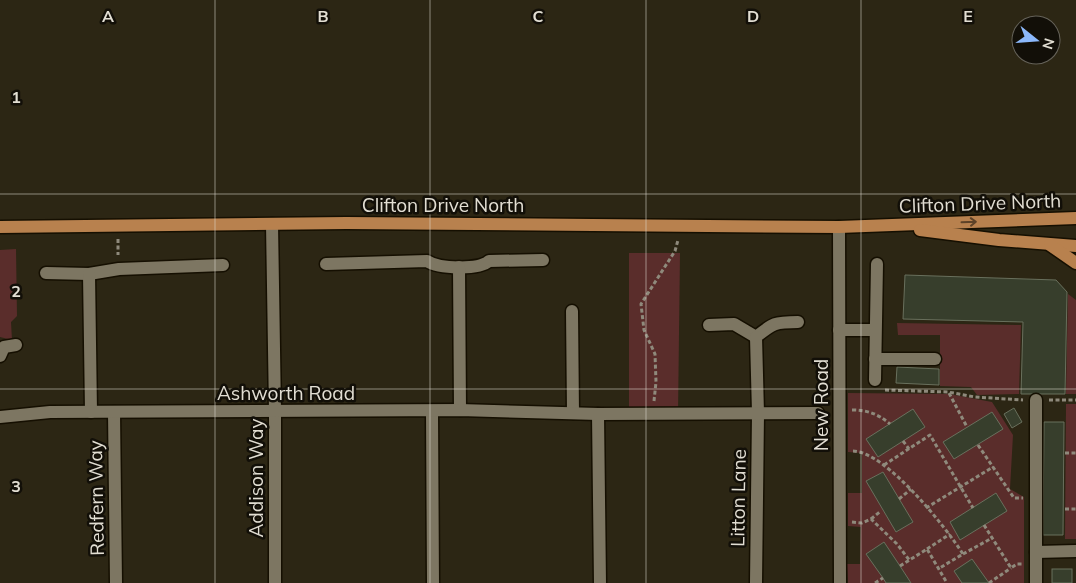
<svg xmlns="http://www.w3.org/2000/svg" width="1076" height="583" font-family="Mulish,sans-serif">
<rect width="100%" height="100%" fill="#2c2614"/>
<g fill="#5a2d2b">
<path d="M16,249L17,316L11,322L12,340L0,337V250Z"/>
<path d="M629,253H680L678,414H629Z"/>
<path d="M1068,294L1076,300V394H1066Z"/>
<path d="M897,323L1021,325L1019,394L977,395L971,387L940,386V335H898Z"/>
<path d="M848,393L949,394L992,402L1013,435L1010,489L1024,497V583H848L847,564H860L861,527L848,526V493H862V453L848,452Z"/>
<path d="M1066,404H1076V539H1065Z"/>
</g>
<g fill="#373e2c" stroke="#69705d">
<path d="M905,275L1056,280L1067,292L1065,394H1021L1023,322L903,319Z"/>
<path d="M897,367L939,369V385L896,383Z"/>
<path d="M1014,408L1022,422L1012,428L1004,414Z"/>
<path d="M913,409L925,427L878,457L866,439Z"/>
<path d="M992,412L1003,429L954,459L943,442Z"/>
<path d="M1044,422H1064L1063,535H1043Z"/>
<path d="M883,472L913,522L896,532L866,481Z"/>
<path d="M996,493L1007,511L960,540L950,522Z"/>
<path d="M884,542L900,566L911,583H886L883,578L866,554Z"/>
<path d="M972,559L989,583H962L954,571Z"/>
<rect x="1052" y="569" width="20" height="14"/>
</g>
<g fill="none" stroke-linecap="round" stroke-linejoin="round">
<g stroke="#150f01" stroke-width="15">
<g id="minor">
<path d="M272,224L275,411V583"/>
<path d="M839,227L840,583"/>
<path d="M326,264L427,261C439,269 479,270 489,261L543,260"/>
<path d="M459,267L460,410"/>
<path d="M46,273L89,274L119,269L223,265"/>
<path d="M89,274L91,412"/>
<path d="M572,311L573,413"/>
<path d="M709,325L734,324L756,337C773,323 775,322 798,322"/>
<path d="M839,330H875"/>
<path d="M756,337L758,413L756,583"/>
<path d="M0,356L4,347L16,345"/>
<path d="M875,359H935"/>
<path d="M875,380L877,264"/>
<path d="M432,411L433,583"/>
<path d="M114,412L116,583"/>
<path d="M598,414L600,583"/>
<path d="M0,417L50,412L460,410L598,414L818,413"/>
<path d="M1036,552L1076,551"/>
<path d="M1036,583V400"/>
</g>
</g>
<g stroke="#150f01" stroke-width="15">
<g id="major">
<path d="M0,227L346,223L839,227L1076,218"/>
<path d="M920,230L999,240L1076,246"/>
<path d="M1050,245L1076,263"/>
</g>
</g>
<g stroke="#8f8a7c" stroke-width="3" stroke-dasharray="4 2.5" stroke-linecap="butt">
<path d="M118,239V255"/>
<path d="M885,390L948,392L975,397L1023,400"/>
<path d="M949,393L967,427"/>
<path d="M1049,400H1076"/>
<path d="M654,401L656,382L655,354L644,330L641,304L675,251L678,240"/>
<path d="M852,410C868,410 878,414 890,424"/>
<path d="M903,441L909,449"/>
<path d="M978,445L1014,498H1023"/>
<path d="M853,451C886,452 945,526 963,554L938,569"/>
<path d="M1065,453H1076"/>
<path d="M884,465L930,435L973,508"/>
<path d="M899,499L911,489"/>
<path d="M926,508L993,467"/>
<path d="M1065,509H1076"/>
<path d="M871,519L881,511"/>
<path d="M852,522L862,523L871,519L897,544L910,561"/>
<path d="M984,525L1011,568L1017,564H1023"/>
<path d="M927,549L950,534"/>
<path d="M963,554L992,538"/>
<path d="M900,566L927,549L947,583"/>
<path d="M875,583L883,578"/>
<path d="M989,583L1011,568"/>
</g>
<use href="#minor" stroke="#7d7662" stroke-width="12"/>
<use href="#major" stroke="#b8814e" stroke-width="12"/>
</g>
<defs><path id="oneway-shaft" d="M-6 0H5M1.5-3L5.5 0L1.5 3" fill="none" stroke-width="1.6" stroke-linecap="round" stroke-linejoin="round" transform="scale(1.25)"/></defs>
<use stroke="#5d4228" href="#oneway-shaft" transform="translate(969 222) rotate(-2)"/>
<path fill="none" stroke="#e2ded3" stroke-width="1" stroke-opacity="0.55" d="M215,0V583M430,0V583M646,0V583M861,0V583M0,194H1076M0,389H1076"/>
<g text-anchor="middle" stroke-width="5" stroke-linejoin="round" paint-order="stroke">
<g font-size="19" fill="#e2ded3" stroke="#120f08">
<text transform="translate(980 203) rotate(-2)" y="7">Clifton Drive North</text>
<text x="443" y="212">Clifton Drive North</text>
<text x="286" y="400">Ashworth Road</text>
<text transform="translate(821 405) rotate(-90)" y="7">New Road</text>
<text transform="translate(256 478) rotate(-90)" y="7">Addison Way</text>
<text transform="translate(96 498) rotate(-91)" y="7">Redfern Way</text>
<text transform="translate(738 498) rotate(-89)" y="7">Litton Lane</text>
</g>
</g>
<g font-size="16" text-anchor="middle" font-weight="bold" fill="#e2ded3" stroke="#120f08" stroke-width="5" stroke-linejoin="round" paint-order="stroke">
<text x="108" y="22">A</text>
<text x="323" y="22">B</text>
<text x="538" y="22">C</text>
<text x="753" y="22">D</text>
<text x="968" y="22">E</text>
<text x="16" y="103">1</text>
<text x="16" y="297">2</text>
<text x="16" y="492">3</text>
</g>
<g transform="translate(1036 40) rotate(107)"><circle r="24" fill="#120f08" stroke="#656259"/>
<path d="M0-4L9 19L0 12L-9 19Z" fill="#8cb9fc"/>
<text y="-8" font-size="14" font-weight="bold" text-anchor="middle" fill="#e2ded3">N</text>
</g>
</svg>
